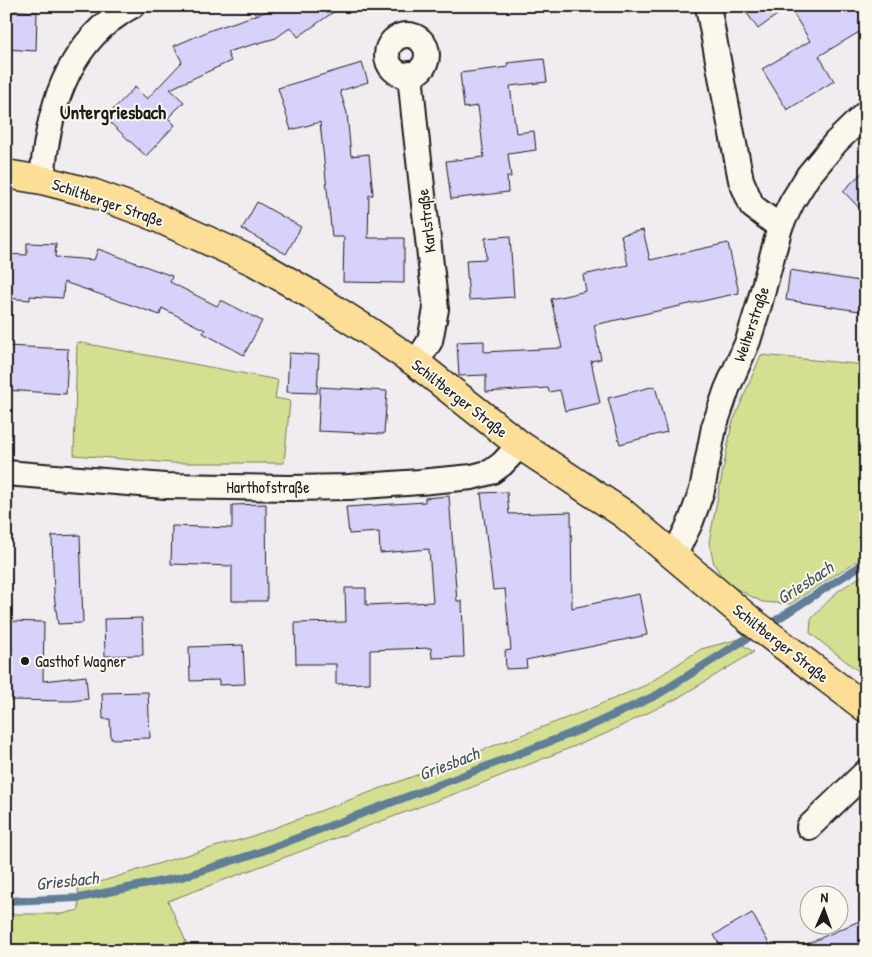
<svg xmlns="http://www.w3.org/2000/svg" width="872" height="957" font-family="'Patrick Hand',sans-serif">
<rect width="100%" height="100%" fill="#f0ecf0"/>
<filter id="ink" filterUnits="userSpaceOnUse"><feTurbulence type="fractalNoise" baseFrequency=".02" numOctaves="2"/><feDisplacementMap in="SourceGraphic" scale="10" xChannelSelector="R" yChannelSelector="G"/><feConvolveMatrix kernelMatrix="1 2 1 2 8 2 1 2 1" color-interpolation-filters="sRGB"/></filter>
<g filter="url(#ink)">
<g fill="#d4df92" stroke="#787e57">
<path d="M77,342L278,380L275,398L290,401L284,463H172L74,455Z"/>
<path d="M761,355L866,365V555L790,604L762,602L726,583L714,564L709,542L732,424Z"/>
<path d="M866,573V677L810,633L811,619L838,591Z"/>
<path d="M739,639L744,646L754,652L676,699L605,734L470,788L168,901L190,951H6V914H62L79,910L78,889L176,858L250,837L446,764L582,712L646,685L701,649Z"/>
</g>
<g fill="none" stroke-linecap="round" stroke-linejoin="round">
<g stroke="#617e98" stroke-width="8">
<path d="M767,626L866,562"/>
<path d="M6,901L79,898L182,877L260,852L454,779L590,726L657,695L757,632"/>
</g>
</g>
<g fill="#d7d2fa" stroke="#1c1c1c">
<path d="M276,6H342L298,37L291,27L276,38L227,52L231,61L170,89L184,102L168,118L175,125L146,156L105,118L135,87L147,99L182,62L174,46L211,30L277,8Z"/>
<path d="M742,6H866V28L819,56L834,81L787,110L762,69L810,41L789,6L758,29Z"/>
<path d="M6,10L37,12L36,51L6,49Z"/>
<path d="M544,59L547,82L510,86L516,133L534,131L536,150L508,154L511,177H507L508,192L451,199L446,161L484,157L478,106L464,108L460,73L508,67L507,63Z"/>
<path d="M362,63L368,82L340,91L347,113L351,156L369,154L373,195H369L368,238H404V283L343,282L344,237H332L320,122L291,130L278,88Z"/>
<path d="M866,169V215L843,191Z"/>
<path d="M257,202L301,227L286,254L242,229Z"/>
<path d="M643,230L650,260L728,243L739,293L594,325L601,359L591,361L600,403L565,411L560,390L549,392L548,388L486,392V375L459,376L457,342L484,341V352L562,348L551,299L586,291L583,275L628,265L621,235Z"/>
<path d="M510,236L514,297L469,300L466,260L486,259L485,238Z"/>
<path d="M27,243L56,244L55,257L94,260L98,249L172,276L170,282L217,306L221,300L262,321L244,355L203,333L205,330L162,308L160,315L64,282L63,298L30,296V300L6,298V254L27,255Z"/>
<path d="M790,270L866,282V312L786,300Z"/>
<path d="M6,346L68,349L66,394L6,390Z"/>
<path d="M289,353L319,355L317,393L287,392Z"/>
<path d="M655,386L667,432L620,444L608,398Z"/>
<path d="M320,387L387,391L384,434L318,431Z"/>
<path d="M507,492L509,514L571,512L572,608L639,594L647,635L526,660L527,668L506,669L505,651L511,650L505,589L493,590L481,493Z"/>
<path d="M449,496L457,601H462L464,657L432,658L431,648L370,650V683L336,684V664H296L295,623L346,622L345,588H366V605L433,602L429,549L380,553L379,532L349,534L346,507L425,502V498Z"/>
<path d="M266,504L267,601H232V566L171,564L172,526L232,528V505Z"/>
<path d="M80,535L83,623L58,624L54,594L52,536Z"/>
<path d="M142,618L143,655L105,656L104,619Z"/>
<path d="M6,621L44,622L43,681L86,676L88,699L71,701L6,700Z"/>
<path d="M243,645L245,684L219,685V680L190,681L189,647Z"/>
<path d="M148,692L150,738L111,739L110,719H103L102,693Z"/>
<path d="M752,913L773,951H723L714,935Z"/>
<path d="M866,918V951H791Z"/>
</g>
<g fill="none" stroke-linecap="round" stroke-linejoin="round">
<g stroke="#1c1c1c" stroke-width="28">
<g id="minor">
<path d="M708,6L723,87L741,180L752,206L780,227"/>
<circle cx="407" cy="55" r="20"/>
<path d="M410,74L415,125L436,309L430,341L416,363"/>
<path d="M42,180C47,121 61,60 109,21C117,16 123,10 132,6"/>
<path d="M6,473L165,486L289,488L349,487L420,482L472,477L491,472L502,464L520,445"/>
<path d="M674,556L691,521L702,490L714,427L727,389L748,341L759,305L780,227L792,202L808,176L836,142L866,113"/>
<path d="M809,827L866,772"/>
</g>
</g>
<g stroke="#1c1c1c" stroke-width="31">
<path id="major" d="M6,174L42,180L92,193L147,213L255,262L312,295L367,330L416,363L520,445L624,514L751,621L866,708"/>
</g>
<use href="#minor" stroke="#fbf7ec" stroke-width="24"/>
<use href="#major" stroke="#fcde96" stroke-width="28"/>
</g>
</g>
<circle fill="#1c1c1c" stroke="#fbf7ec" stroke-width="2" cx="25" cy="661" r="5"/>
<g text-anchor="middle" stroke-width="4" stroke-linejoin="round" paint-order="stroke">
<g font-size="16" fill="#1c1c1c" stroke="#fbf7ec">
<text transform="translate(108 202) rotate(19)" y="6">Schiltberger Straße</text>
<text transform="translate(426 221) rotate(-97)" y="6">Karlstraße</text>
<text transform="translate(751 324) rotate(-71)" y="6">Weiherstraße</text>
<text transform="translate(460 398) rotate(38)" y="6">Schiltberger Straße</text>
<text x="268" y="493">Harthofstraße</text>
<text transform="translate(781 643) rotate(38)" y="6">Schiltberger Straße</text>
</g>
<g font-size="16" fill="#1c1c1c" stroke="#fbf7ec" text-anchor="start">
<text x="35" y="667">Gasthof Wagner</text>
</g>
<g font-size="18" font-style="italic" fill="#445564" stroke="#fbf7ec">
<text transform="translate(805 583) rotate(-33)" y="6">Griesbach</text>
<text transform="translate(449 764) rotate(-21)" y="6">Griesbach</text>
<text transform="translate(67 881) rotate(-6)" y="6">Griesbach</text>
</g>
<g font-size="19" font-weight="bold" fill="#1c1c1c" stroke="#fbf7ec">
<text x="113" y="119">Untergriesbach</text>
</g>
</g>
<rect width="872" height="957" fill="none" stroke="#fbf7ec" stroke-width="25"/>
<rect x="12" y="12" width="847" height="932" fill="none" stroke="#1c1c1c" stroke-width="2" filter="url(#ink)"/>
<g transform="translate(824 910) rotate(2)"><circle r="24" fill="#fbf7ec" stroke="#a29f99"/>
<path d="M0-4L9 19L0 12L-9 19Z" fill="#1c1c1c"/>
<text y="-8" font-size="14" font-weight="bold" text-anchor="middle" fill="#1c1c1c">N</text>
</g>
</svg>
